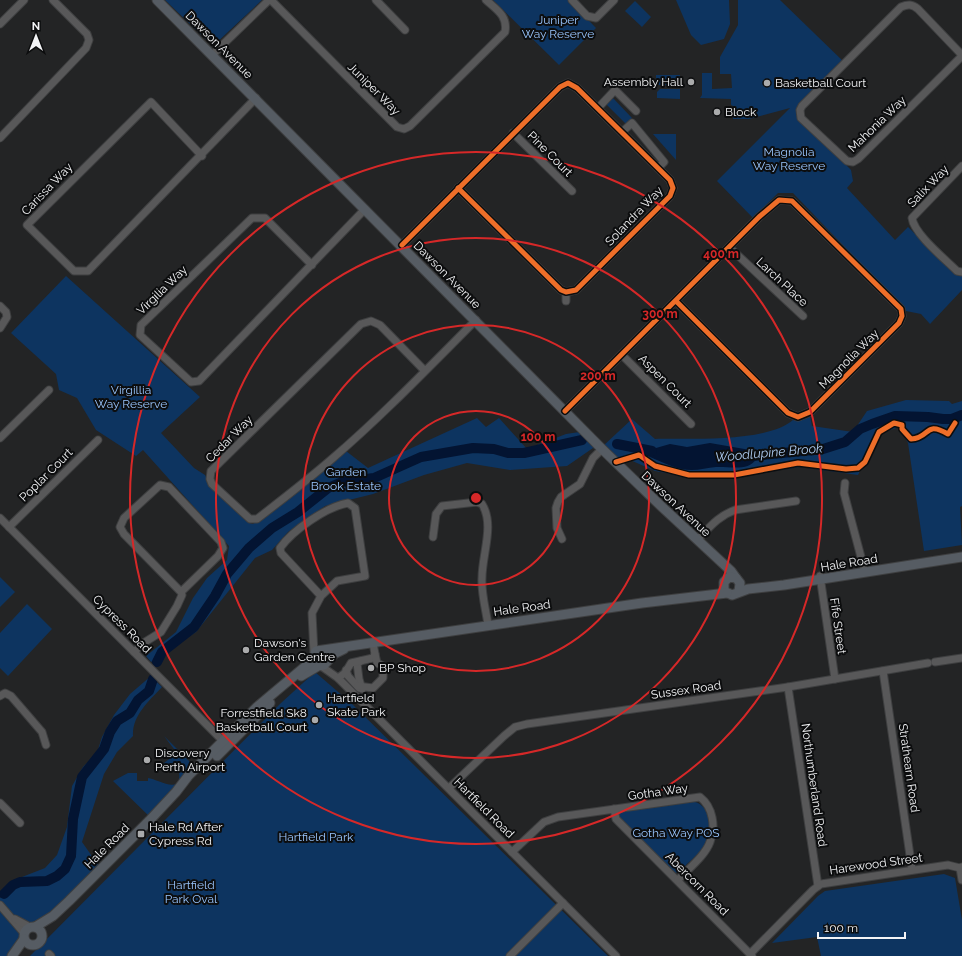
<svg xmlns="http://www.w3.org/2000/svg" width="962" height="956" font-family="Raleway,sans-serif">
<rect width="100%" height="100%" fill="#232425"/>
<g fill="#0d3460">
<path d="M165,0H262L213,46Z"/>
<path d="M493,0H569L596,28L559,65Z"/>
<path d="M676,0H729L730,24L724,39L701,45L691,35Z"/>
<path d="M738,0H780L846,64L802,110L803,121L851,170L853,181L847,188L895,240L908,227L955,273L962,272V290L930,324L921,314L906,311L793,193H778L753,218L717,181L790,108L749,119H733V106L731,105V99L700,98L702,95V73H712V89L732,88L731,74H720V57L738,25Z"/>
<path d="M635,1L651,17L642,27L625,11Z"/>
<path d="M656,75H680V86L659,85L656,82Z"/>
<path d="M660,89H680V99L657,98V92Z"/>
<path d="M612,97L632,118L626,124L605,103Z"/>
<path d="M653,134H676V160Z"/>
<path d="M66,276L200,397L161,433L194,468L205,475L210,485L249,523L253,524L346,451L368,468L477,418L486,427L499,418L527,449L566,434L586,431L603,446L632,419L655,439C690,438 766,443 793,420L798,421L810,416L812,426L853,432L867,411L906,400L949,401L952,404L962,401V506L960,507L962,545L924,551L908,443L901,430L902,426L879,434L858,475L800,467L723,479L693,478L655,471L628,459L618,461L593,448L567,466L510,470L467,463L424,475L373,494L325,506L288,532L272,550L255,558L196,632L151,662L146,656L176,632L193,598L207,578L227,560L229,546L143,450L136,456L96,430L77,398L59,390L56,374L11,333Z"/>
<path d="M0,577L15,592L0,607Z"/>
<path d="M27,604L52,629L8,676L0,668V633Z"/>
<path d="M315,672L351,703L608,956H30L281,703Z"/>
<path d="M151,676L162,687C148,702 132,716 133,736L117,752L104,774L82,842L101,869L69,901L26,930L12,956H0V898L22,877L45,868L57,855L67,827L72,786L83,767L97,753L102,737L114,715L130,694Z"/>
<path d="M164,736L196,768L151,818L113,781L128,773H137V781H148V778C158,779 182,796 179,772L168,771L167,767H158V763H164L177,753Z"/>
<path d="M691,801C710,803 713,827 706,842C703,850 695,857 688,863C683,868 680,873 673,873L617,818L619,812Z"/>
<path d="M944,874L955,878L962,920V956H821L817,937L772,943L818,896L825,891Z"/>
</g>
<path fill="#031432" d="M710,443L750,450L755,455L756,459C749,472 728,466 716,467C705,468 694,472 682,469C668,466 654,458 640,453L641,447L656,448L670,444L687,447Z"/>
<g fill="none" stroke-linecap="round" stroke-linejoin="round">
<g stroke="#031432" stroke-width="10">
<path d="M617,444L652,451"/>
<path d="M743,457L823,449L845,442L860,429L872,424L895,416L928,417L943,419H952L962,415"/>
<path d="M157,662L162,652L194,627L215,596L227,574L249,548L272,528L298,512L328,488L342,482L374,478L421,457L473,448L494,449L508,453H524L582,440"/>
<path d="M4,894L13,885L20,882L47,881L57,876L65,869L71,856L73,819L82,777L104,749L110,732L117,721L130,713L138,700L149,691L153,679"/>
</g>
<g stroke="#3e3f40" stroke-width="9">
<g id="minor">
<path d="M271,0L397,127L404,129L410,126L505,32C508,16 497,10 486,0"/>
<path d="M376,0L405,30"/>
<path d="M572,0L587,16L596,18L614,0"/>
<path d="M0,24L24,0"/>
<path d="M212,55L269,0"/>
<path d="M962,55L918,9C912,4 908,4 901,7L802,106L800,110L801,118L847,161L853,162L858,159L962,56"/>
<path d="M598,108L615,90L636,111"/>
<path d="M622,132L632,123L664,162L658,168"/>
<path d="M513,133L572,191"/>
<path d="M0,138L86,48L89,40L87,34L53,0"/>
<path d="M202,156L151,102L27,225L74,271H88L256,98"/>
<path d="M962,166L912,218C914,234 945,259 957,271L962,272"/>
<path d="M402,245L560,87L568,83L577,88L670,180L673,188L670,196L576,290L566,292L561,290L458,188"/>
<path d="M729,247L803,316"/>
<path d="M312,265L265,218H252L141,325L140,335L191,382L199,381L365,209"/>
<path d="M566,292V301"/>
<path d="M0,306L6,312L7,317L0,328"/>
<path d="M622,355L691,424"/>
<path d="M425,371L380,325L371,321L361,324L211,471L210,479L212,484L250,519H257C283,499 309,479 333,458C383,415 429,367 476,320"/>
<path d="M565,411L759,217L779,200L792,201L901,309L902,316L899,323L810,412L798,417L788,413L676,301"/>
<path d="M0,438L49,390"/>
<path d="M845,483L844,493L865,572"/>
<path d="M0,518L226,744"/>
<path d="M9,527L98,440"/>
<path d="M433,537L436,514L442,506L477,502L482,504C495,525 482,554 482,578C481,593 486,610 488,625"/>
<path d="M562,539L557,528L556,508L558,502L561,497L580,484L593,458L602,449"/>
<path d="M697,540C709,528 718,516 735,510L796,501"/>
<path d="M820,576L835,679"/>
<path d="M134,652L145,642L161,632L177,606L182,595L181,592L218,556L223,548L221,542L169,487L160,485L124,518L120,527L124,534L181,592"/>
<path d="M314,653L312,613L321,596L337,581L365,576L355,508L348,503C326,507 293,530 280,548L281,553L321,596"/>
<path d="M361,661L357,663L359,679L362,689"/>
<path d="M935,662L962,658"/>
<path d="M321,666L338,678L616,956"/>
<path d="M346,670L348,676L359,688"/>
<path d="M883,671L912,869"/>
<path d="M338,678L345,673L351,663L373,658L375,654L373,643"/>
<path d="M358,686L373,688L383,678V666L377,663L375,654"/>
<path d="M788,687L818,886"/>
<path d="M0,696L5,693L11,696L42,732L46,745"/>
<path d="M449,788L504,736L515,727L527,724L788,687L928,663"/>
<path d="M0,803L20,823"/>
<path d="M614,809L616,819L752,956"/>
<path d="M512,852L544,822L558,817L700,797C713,807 716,827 710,842C705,856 688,869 678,880"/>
<path d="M960,868L962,880"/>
<path d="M0,905L24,933"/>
<path d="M15,919L30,927"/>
<path d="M49,954L51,956"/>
<path d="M750,954L813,890L821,884L948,865L960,868L962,867"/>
<path d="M510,956L563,903"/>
</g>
</g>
<g stroke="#3e3f40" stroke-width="11">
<g id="major">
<path d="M157,0L602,449L660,505L731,571L736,578"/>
<path d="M739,591L740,583L736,578L729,577L724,582V591L732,595L748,589L784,585L962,557"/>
<path d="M301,676L318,666L324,665L334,654L344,649"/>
<path d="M217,756L270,703"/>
<circle cx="33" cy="936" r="9"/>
<path d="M35,927L53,916L69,901L149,821L176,792L189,775L257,707L313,660L316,651L642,603L727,593"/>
<path d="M12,956L24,939"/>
</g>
</g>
<use href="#minor" stroke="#585859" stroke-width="7"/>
<use href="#major" stroke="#565c63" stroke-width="9"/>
<g stroke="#0c0d0e" stroke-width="8">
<g id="cycleway">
<path d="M402,245L560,87L568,83L577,88L670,180L673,188L670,196L576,290L566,292L561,290L458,188"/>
<path d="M565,411L759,217L779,200L792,201L901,309L902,316L899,323L810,412L798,417L788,413L676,301"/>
<path d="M616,462L639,455L655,466L689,475H734L798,463L846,469L858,468L865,462L879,432L894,423L902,425V429L911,439C931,438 924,420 948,434L955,423"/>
</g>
</g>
<use href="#cycleway" stroke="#ee6e29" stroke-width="5"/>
</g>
<g fill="none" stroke="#d62828" stroke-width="2">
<circle cx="476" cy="498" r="87"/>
<circle cx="476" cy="498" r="173"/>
<circle cx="476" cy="498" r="260"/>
<circle cx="476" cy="498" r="346"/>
</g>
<g fill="#aaabac" stroke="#0c0d0e" stroke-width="1.5">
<circle cx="691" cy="82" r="4"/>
<circle cx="767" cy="83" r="4"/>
<circle cx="717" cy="112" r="4"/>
<circle cx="246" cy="650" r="4"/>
<circle cx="371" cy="668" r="4"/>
<circle cx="319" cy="705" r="4"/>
<circle cx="315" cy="720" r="4"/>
<circle cx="147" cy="760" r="4"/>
<rect x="137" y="830" width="8" height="8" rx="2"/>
</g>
<g text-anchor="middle" stroke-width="4" stroke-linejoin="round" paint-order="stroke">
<g font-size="12" fill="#98c4fc" stroke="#0c0d0e">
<text x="558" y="24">Juniper<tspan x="558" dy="14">Way Reserve</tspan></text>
<text x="789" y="156">Magnolia<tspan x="789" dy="14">Way Reserve</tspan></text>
<text x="131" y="394">Virgillia<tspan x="131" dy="14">Way Reserve</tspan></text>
<text x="346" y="476">Garden<tspan x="346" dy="14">Brook Estate</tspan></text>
<text x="676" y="837">Gotha Way POS</text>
<text x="316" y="841">Hartfield Park</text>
<text x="191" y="889">Hartfield<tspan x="191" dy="14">Park Oval</tspan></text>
</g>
<g font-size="12" fill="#f2f3f5" stroke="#0c0d0e">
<text transform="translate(219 45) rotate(45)" y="4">Dawson Avenue</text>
<text transform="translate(374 89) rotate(45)" y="4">Juniper Way</text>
<text transform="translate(877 124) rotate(-44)" y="4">Mahonia Way</text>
<text transform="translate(550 154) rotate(45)" y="4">Pine Court</text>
<text transform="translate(928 186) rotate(-46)" y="4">Salix Way</text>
<text transform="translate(47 189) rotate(-46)" y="4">Carissa Way</text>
<text transform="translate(634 216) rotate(-46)" y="4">Solandra Way</text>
<text transform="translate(447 275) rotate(45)" y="4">Dawson Avenue</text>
<text transform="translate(782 282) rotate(43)" y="4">Larch Place</text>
<text transform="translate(162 290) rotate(-44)" y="4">Virgilia Way</text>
<text transform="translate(849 359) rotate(-45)" y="4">Magnolia Way</text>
<text transform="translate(665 381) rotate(45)" y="4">Aspen Court</text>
<text transform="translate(229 439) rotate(-45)" y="4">Cedar Way</text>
<text transform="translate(46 475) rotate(-45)" y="4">Poplar Court</text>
<text transform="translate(676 504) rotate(43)" y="4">Dawson Avenue</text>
<text transform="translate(849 563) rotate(-9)" y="4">Hale Road</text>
<text transform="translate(522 608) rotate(-8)" y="4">Hale Road</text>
<text transform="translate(122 624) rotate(45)" y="4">Cypress Road</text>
<text transform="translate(838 626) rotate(82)" y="4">Fife Street</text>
<text transform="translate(686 690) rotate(-8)" y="4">Sussex Road</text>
<text transform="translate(909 768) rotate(82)" y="4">Strathearn Road</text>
<text transform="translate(814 785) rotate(82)" y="4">Northumberland Road</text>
<text transform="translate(658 792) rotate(-8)" y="4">Gotha Way</text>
<text transform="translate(484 808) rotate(45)" y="4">Hartfield Road</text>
<text transform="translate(107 846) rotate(-45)" y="4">Hale Road</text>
<text transform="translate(876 864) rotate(-8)" y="4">Harewood Street</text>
<text transform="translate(697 884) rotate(45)" y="4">Abercorn Road</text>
</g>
<g font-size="12" fill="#f2f3f5" stroke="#0c0d0e" text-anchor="start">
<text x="683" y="86" text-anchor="end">Assembly Hall</text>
<text x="775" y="87">Basketball Court</text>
<text x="725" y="116">Block</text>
<text x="254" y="647">Dawson's<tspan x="254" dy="14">Garden Centre</tspan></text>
<text x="379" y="672">BP Shop</text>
<text x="327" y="702">Hartfield<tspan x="327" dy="14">Skate Park</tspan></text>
<text x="307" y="717" text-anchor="end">Forrestfield Sk8<tspan x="307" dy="14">Basketball Court</tspan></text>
<text x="155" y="757">Discovery<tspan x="155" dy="14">Perth Airport</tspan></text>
<text x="149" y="831">Hale Rd After<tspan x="149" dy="14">Cypress Rd</tspan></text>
</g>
<g font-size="13" font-style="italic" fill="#afcdf2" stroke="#0c0d0e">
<text transform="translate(769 452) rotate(-5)" y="5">Woodlupine Brook</text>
</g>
</g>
<circle cx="476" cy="498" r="6" fill="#d62828" stroke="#0c0d0e" stroke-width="2"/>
<g font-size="12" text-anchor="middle" font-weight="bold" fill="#d62828" stroke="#0c0d0e" stroke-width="4" stroke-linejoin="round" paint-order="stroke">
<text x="721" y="258">400 m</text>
<text x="660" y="318">300 m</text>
<text x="598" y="380">200 m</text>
<text x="538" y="441">100 m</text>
</g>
<g transform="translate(36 36)" stroke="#0c0d0e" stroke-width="3" paint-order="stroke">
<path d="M0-3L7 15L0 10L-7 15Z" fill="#f2f3f5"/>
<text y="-6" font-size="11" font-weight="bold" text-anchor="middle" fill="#f2f3f5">N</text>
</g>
<path d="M818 932v6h87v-6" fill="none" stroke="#f2f3f5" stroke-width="2"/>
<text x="824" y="932" font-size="12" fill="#f2f3f5" stroke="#0c0d0e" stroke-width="3" paint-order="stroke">100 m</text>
</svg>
